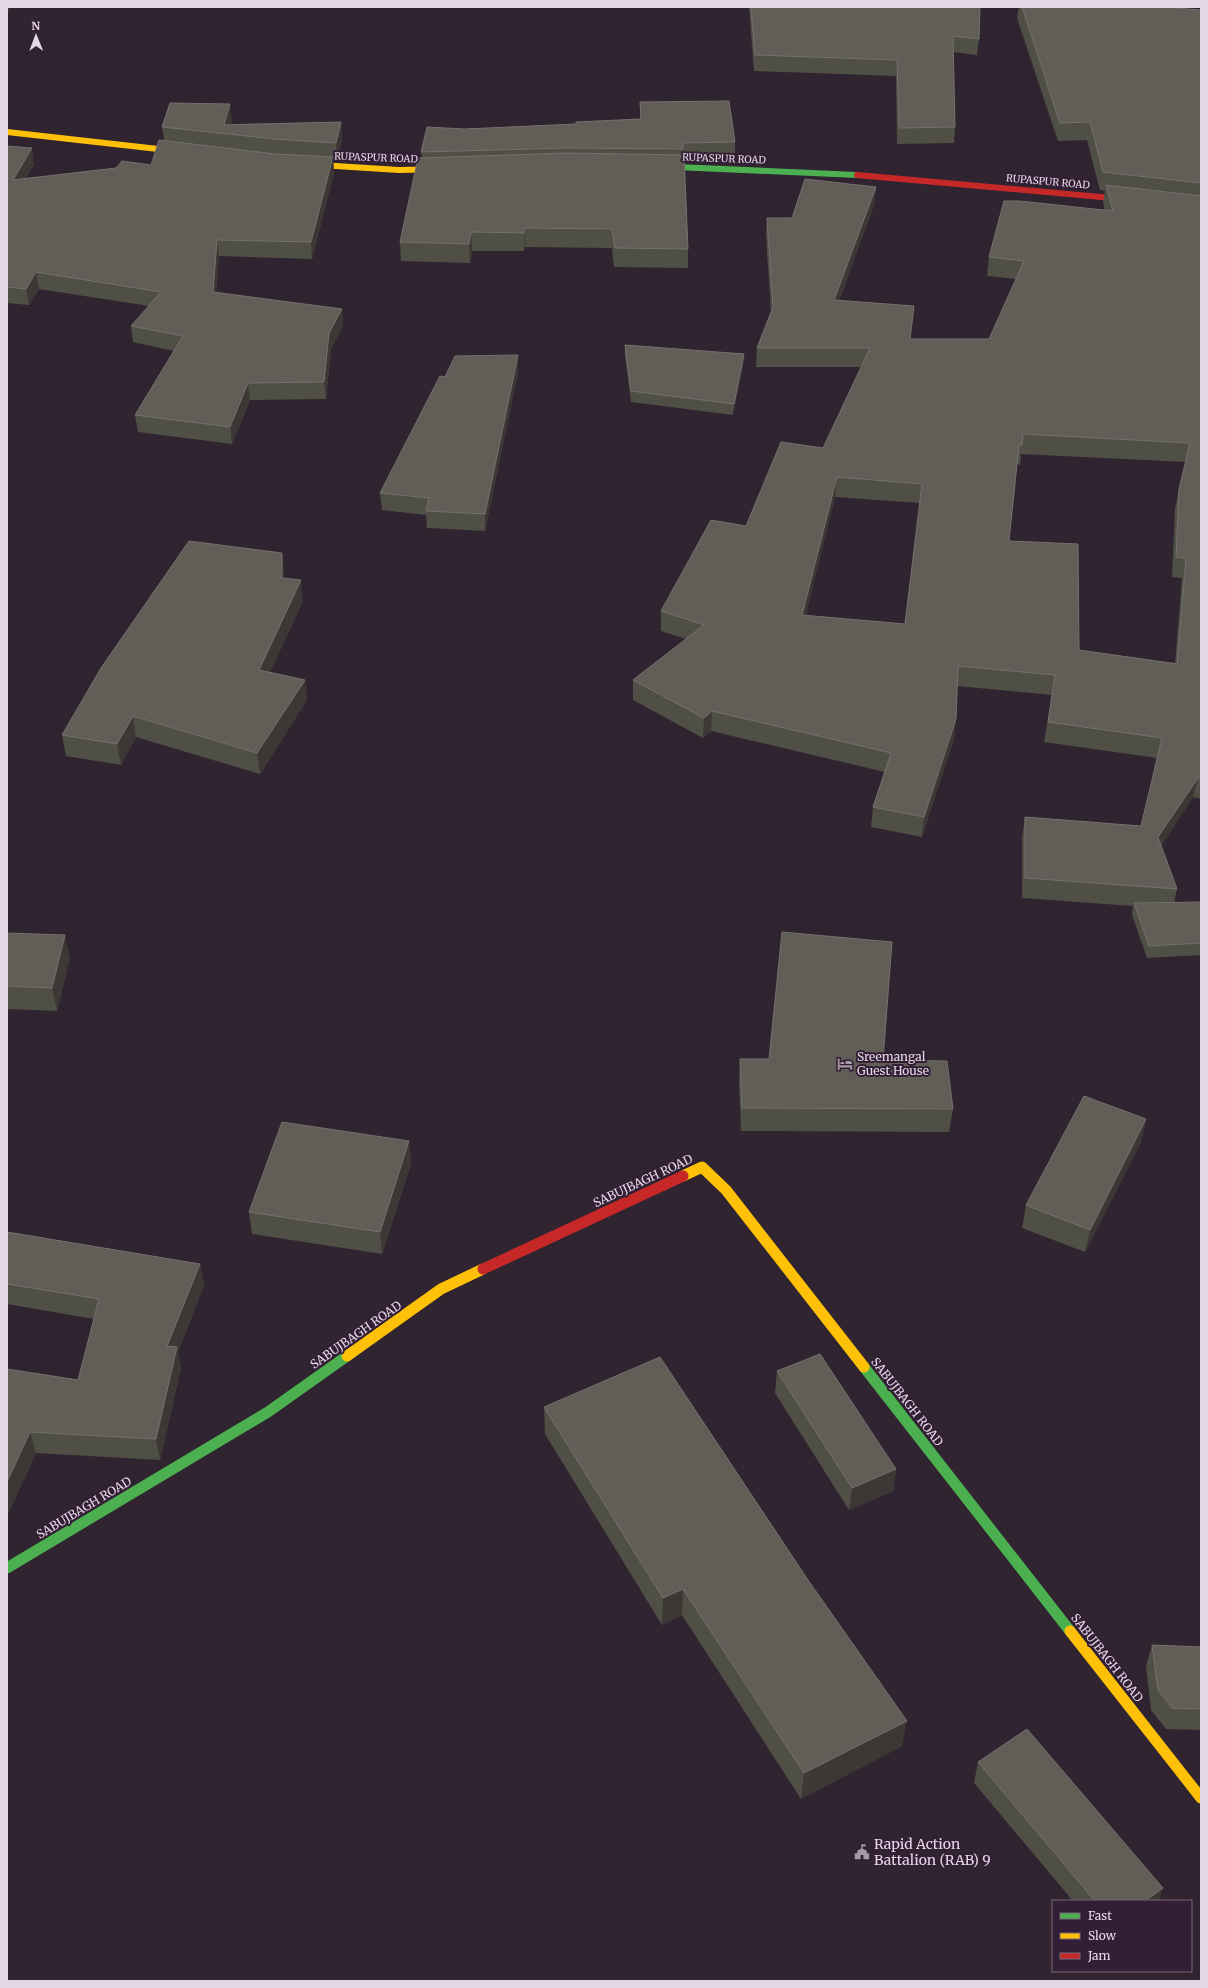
<svg xmlns="http://www.w3.org/2000/svg" width="1208" height="1988" font-family="Merriweather,serif">
<rect width="100%" height="100%" fill="#2f2430"/>
<g fill="none" stroke-linecap="round" stroke-linejoin="round">
<path stroke="#4caf50" stroke-width="6" d="M654,166L857,175"/>
<g stroke="#4caf50" stroke-width="11">
<path d="M864,1367L1070,1631"/>
<path d="M7,1568L268,1412L347,1356"/>
</g>
<g stroke="#ffc107" stroke-width="6">
<path d="M7,132L185,152"/>
<path d="M304,164L399,170L446,169"/>
</g>
<g stroke="#ffc107" stroke-width="11">
<path d="M683,1176L702,1167L726,1190L864,1367"/>
<path d="M347,1356L441,1289L483,1269"/>
<path d="M1070,1631L1201,1798"/>
</g>
<path stroke="#c62828" stroke-width="6" d="M857,175L1134,200"/>
<path stroke="#c62828" stroke-width="11" d="M483,1269L683,1176"/>
</g>
<g fill="#504f46" fill-rule="evenodd">
<path d="M749,7H980L979,39L977,55L953,52L955,127L954,143L897,144L896,76L754,71Z"/>
<path d="M1019,7H1177V8L1201,10V799L1193,797L1161,846L1177,889L1174,903L1201,902V955L1147,958L1132,915L1133,906L1022,898V837L1025,817L1141,826L1157,758L1044,742L1052,695L957,686L954,739L922,837L871,827L873,807L885,772L711,731L703,738L633,700V680L686,639L661,631V611L746,526L823,448L861,367H756L757,348L771,312L766,236L767,218H792L876,187L874,205L839,301L910,339H989L1016,279L987,276L989,257L1105,210L1103,203L1105,191L1100,190L1087,140L1058,141L1017,18ZM1021,454L1186,462L1179,489L1175,509L1172,577L1182,578L1175,663L1079,650L1009,541L1017,464L1020,465ZM835,497L920,503L905,624L805,616Z"/>
<path d="M640,102L735,142V153L683,154L688,249V268L614,267L612,248L525,247L524,251H472L470,263L401,261L400,242L422,157L421,152L465,129L576,124L640,119Z"/>
<path d="M232,121L231,124L341,122L342,140L337,160H333L334,173L312,259L219,256L216,292L342,309L343,325L331,349L326,399L250,400L232,444L138,432L135,415L174,351L133,342L131,326L149,306L39,289L29,305L7,303V146L34,164L26,178L151,165L164,140L162,127Z"/>
<path d="M625,345L744,354L743,365L733,415L631,402L625,356Z"/>
<path d="M518,372L485,531L427,528L426,515L382,510L380,493L445,377Z"/>
<path d="M282,553L284,578L303,601L270,672L305,680L307,700L260,774L136,737L121,765L66,756L62,735Z"/>
<path d="M7,933L70,958L57,1011L7,1009Z"/>
<path d="M740,1059L883,1060L953,1109L949,1132L741,1131L739,1082Z"/>
<path d="M1146,1119L1141,1142L1085,1252L1022,1228L1026,1205Z"/>
<path d="M409,1141L411,1164L382,1254L252,1234L249,1212Z"/>
<path d="M7,1232L200,1264L204,1285L178,1352L181,1368L160,1460L36,1453L7,1516V1369L78,1380L94,1319L7,1304Z"/>
<path d="M777,1371L896,1469L893,1491L849,1510L775,1393Z"/>
<path d="M544,1407L902,1746L801,1799L682,1615L662,1625L545,1434Z"/>
<path d="M1152,1645L1201,1647V1730L1166,1729L1151,1710L1146,1666Z"/>
<path d="M978,1762L1159,1901H1073L974,1783Z"/>
</g>
<g fill="#3c3836">
<path d="M7,7H11L7,16Z"/>
<path d="M230,104L232,121L228,134L224,125Z"/>
<path d="M341,122L342,140L337,160L336,143Z"/>
<path d="M32,148L34,164L16,196L13,180Z"/>
<path d="M333,157L334,173L312,259L311,242Z"/>
<path d="M876,187L874,205L833,319L834,300Z"/>
<path d="M524,228L525,247L524,251Z"/>
<path d="M471,232L472,251L470,263L469,244Z"/>
<path d="M217,240L219,256L215,308L213,292Z"/>
<path d="M36,272L39,289L29,305L26,289Z"/>
<path d="M342,309L343,325L331,349L326,399L324,382L329,333Z"/>
<path d="M744,354L743,365L733,415L734,404Z"/>
<path d="M518,355V372L485,531V514Z"/>
<path d="M248,383L250,400L232,444L230,427Z"/>
<path d="M837,477L835,497L801,635L802,615Z"/>
<path d="M282,553L284,574L285,599L282,578Z"/>
<path d="M301,580L303,601L262,690L259,670Z"/>
<path d="M305,680L307,700L260,774L257,753Z"/>
<path d="M712,711L711,731L703,738L704,718Z"/>
<path d="M133,716L136,737L121,765L117,744Z"/>
<path d="M956,719L954,739L922,837L924,817Z"/>
<path d="M1198,778L1193,797L1154,857L1158,837Z"/>
<path d="M65,935L70,958L57,1011L52,988Z"/>
<path d="M1146,1119L1141,1142L1085,1252L1090,1230Z"/>
<path d="M409,1141L411,1164L382,1254L380,1232Z"/>
<path d="M200,1264L204,1285L178,1352L181,1368L160,1460L156,1439L167,1346Z"/>
<path d="M30,1432L36,1453L7,1516V1482Z"/>
<path d="M896,1469L893,1491L849,1510L852,1488Z"/>
<path d="M683,1589L682,1615L662,1625L663,1598Z"/>
<path d="M907,1721L902,1746L801,1799L804,1773Z"/>
<path d="M1163,1888L1159,1901H1145Z"/>
</g>
<g fill="#605e57" stroke="#75716e" fill-rule="evenodd">
<path d="M751,7H980L979,39L953,36L955,127L899,128L897,60L755,55Z"/>
<path d="M1022,7H1176V8L1201,10V183L1103,172L1090,122L1060,123Z"/>
<path d="M729,101L735,142L683,143V149L567,148L421,152L427,127L465,129L576,124V122L641,119L640,102Z"/>
<path d="M170,103L230,104L224,125L341,122L336,143L275,139L162,127Z"/>
<path d="M159,140L275,154L333,157L311,242L217,240L213,292L342,309L329,333L324,382L248,383L230,427L135,415L183,336L131,326L161,292L36,272L26,289L7,287V146L32,148L13,180L116,168L122,161L151,165Z"/>
<path d="M567,153L684,155L688,249L615,248L612,229L524,228V233L471,232L469,244L400,242L418,158Z"/>
<path d="M805,179L876,187L834,300L914,306L910,339H989L1024,261L989,257L1004,201H1020L1113,211L1106,185L1201,196V778H1198L1158,837L1177,889L1025,878V817L1141,826L1162,738L1048,722L1055,675L958,666L956,719L924,817L873,807L891,753L712,711L704,718L633,680L704,625L661,611L711,520L746,526L781,442L823,448L870,348H757L773,307L767,218H792ZM1023,434L1190,443L1179,489L1176,557L1186,558L1177,664L1079,650L1078,544L1009,541L1019,445H1022ZM837,477L922,484L905,624L802,615Z"/>
<path d="M625,345L744,354L734,404L631,391Z"/>
<path d="M518,355L485,514L426,511L429,498L380,493L440,376L445,377L455,356Z"/>
<path d="M189,541L282,553V578L301,580L259,670L305,680L257,753L133,716L117,744L62,735L101,668Z"/>
<path d="M1201,902V943L1149,946L1134,903Z"/>
<path d="M782,932L892,942L883,1060L947,1061L953,1109L742,1108L740,1059H769Z"/>
<path d="M7,933L65,935L52,988L7,986Z"/>
<path d="M1084,1096L1146,1119L1090,1230L1026,1205Z"/>
<path d="M282,1122L409,1141L380,1232L249,1212Z"/>
<path d="M7,1232L200,1264L167,1346L177,1347L156,1439L30,1432L7,1482V1369L78,1380L99,1299L7,1284Z"/>
<path d="M820,1354L896,1469L852,1488L777,1371Z"/>
<path d="M660,1357L808,1580L907,1721L804,1773L683,1589L663,1598L544,1407Z"/>
<path d="M1152,1645L1201,1647V1709L1172,1708L1158,1690Z"/>
<path d="M1027,1729L1163,1888L1145,1901H1095L978,1762Z"/>
</g>
<defs>
<g id="hotel-bare" transform="scale(1.2)"><path d="M-6-4.5h1.5V1H6V5H4.5V3h-9V5H-6ZM-4 0a1.8 1.8 0 1 1 3.6 0ZM.5 0V-2.5h3Q6-2.5 6 0Z" fill="#a599a6" stroke="#331f35" stroke-width="2.5" paint-order="stroke"/></g>
<g id="civic-bare" transform="scale(1.2)"><path d="M-.6-6.5H3V-4.5H.6V-3L4-1V1h2V6H-6V1h2V-1L-.6-3ZM-1.2 2.5V6h2.4V2.5Z" fill="#a599a6" stroke="#331f35" stroke-width="2.5" paint-order="stroke"/></g>
</defs>
<g fill-rule="evenodd">
<use href="#hotel-bare" x="845" y="1064"/>
<use href="#civic-bare" x="862" y="1852"/>
</g>
<g text-anchor="middle" stroke-width="4" stroke-linejoin="round" paint-order="stroke">
<g font-size="10" fill="#e5d8e6" stroke="#331f35">
<text transform="translate(376 157) rotate(2)" y="4">RUPASPUR ROAD</text>
<text transform="translate(724 158) rotate(2)" y="4">RUPASPUR ROAD</text>
<text transform="translate(1048 181) rotate(5)" y="4">RUPASPUR ROAD</text>
</g>
<g font-size="12" fill="#e5d8e6" stroke="#331f35" text-anchor="start">
<text x="857" y="1061">Sreemangal<tspan x="857" dy="14">Guest House</tspan></text>
</g>
<g font-size="12" fill="#e5d8e6" stroke="#331f35">
<text transform="translate(643 1181) rotate(-25)" y="4">SABUJBAGH ROAD</text>
<text transform="translate(356 1335) rotate(-35)" y="4">SABUJBAGH ROAD</text>
<text transform="translate(907 1402) rotate(52)" y="4">SABUJBAGH ROAD</text>
<text transform="translate(84 1508) rotate(-31)" y="4">SABUJBAGH ROAD</text>
<text transform="translate(1107 1658) rotate(52)" y="4">SABUJBAGH ROAD</text>
</g>
<g font-size="14" fill="#e5d8e6" stroke="#331f35" text-anchor="start">
<text x="874" y="1849">Rapid Action<tspan x="874" dy="16">Battalion (RAB) 9</tspan></text>
</g>
</g>
<rect width="1208" height="1988" fill="none" stroke="#e5d8e6" stroke-width="16"/>
<rect x="1052" y="1900" width="140" height="72" fill="#331f35" stroke="#7a697c"/>
<rect x="1060" y="1913" width="20" height="6" fill="#4caf50" stroke="#7a697c"/>
<text x="1088" y="1920" font-size="12" fill="#e5d8e6">Fast</text>
<rect x="1060" y="1933" width="20" height="6" fill="#ffc107" stroke="#7a697c"/>
<text x="1088" y="1940" font-size="12" fill="#e5d8e6">Slow</text>
<rect x="1060" y="1953" width="20" height="6" fill="#c62828" stroke="#7a697c"/>
<text x="1088" y="1960" font-size="12" fill="#e5d8e6">Jam</text>
<g transform="translate(36 36) rotate(359)" stroke="#331f35" stroke-width="3" paint-order="stroke">
<path d="M0-3L7 15L0 10L-7 15Z" fill="#e5d8e6"/>
<text y="-6" font-size="11" font-weight="bold" text-anchor="middle" fill="#e5d8e6">N</text>
</g>
</svg>
